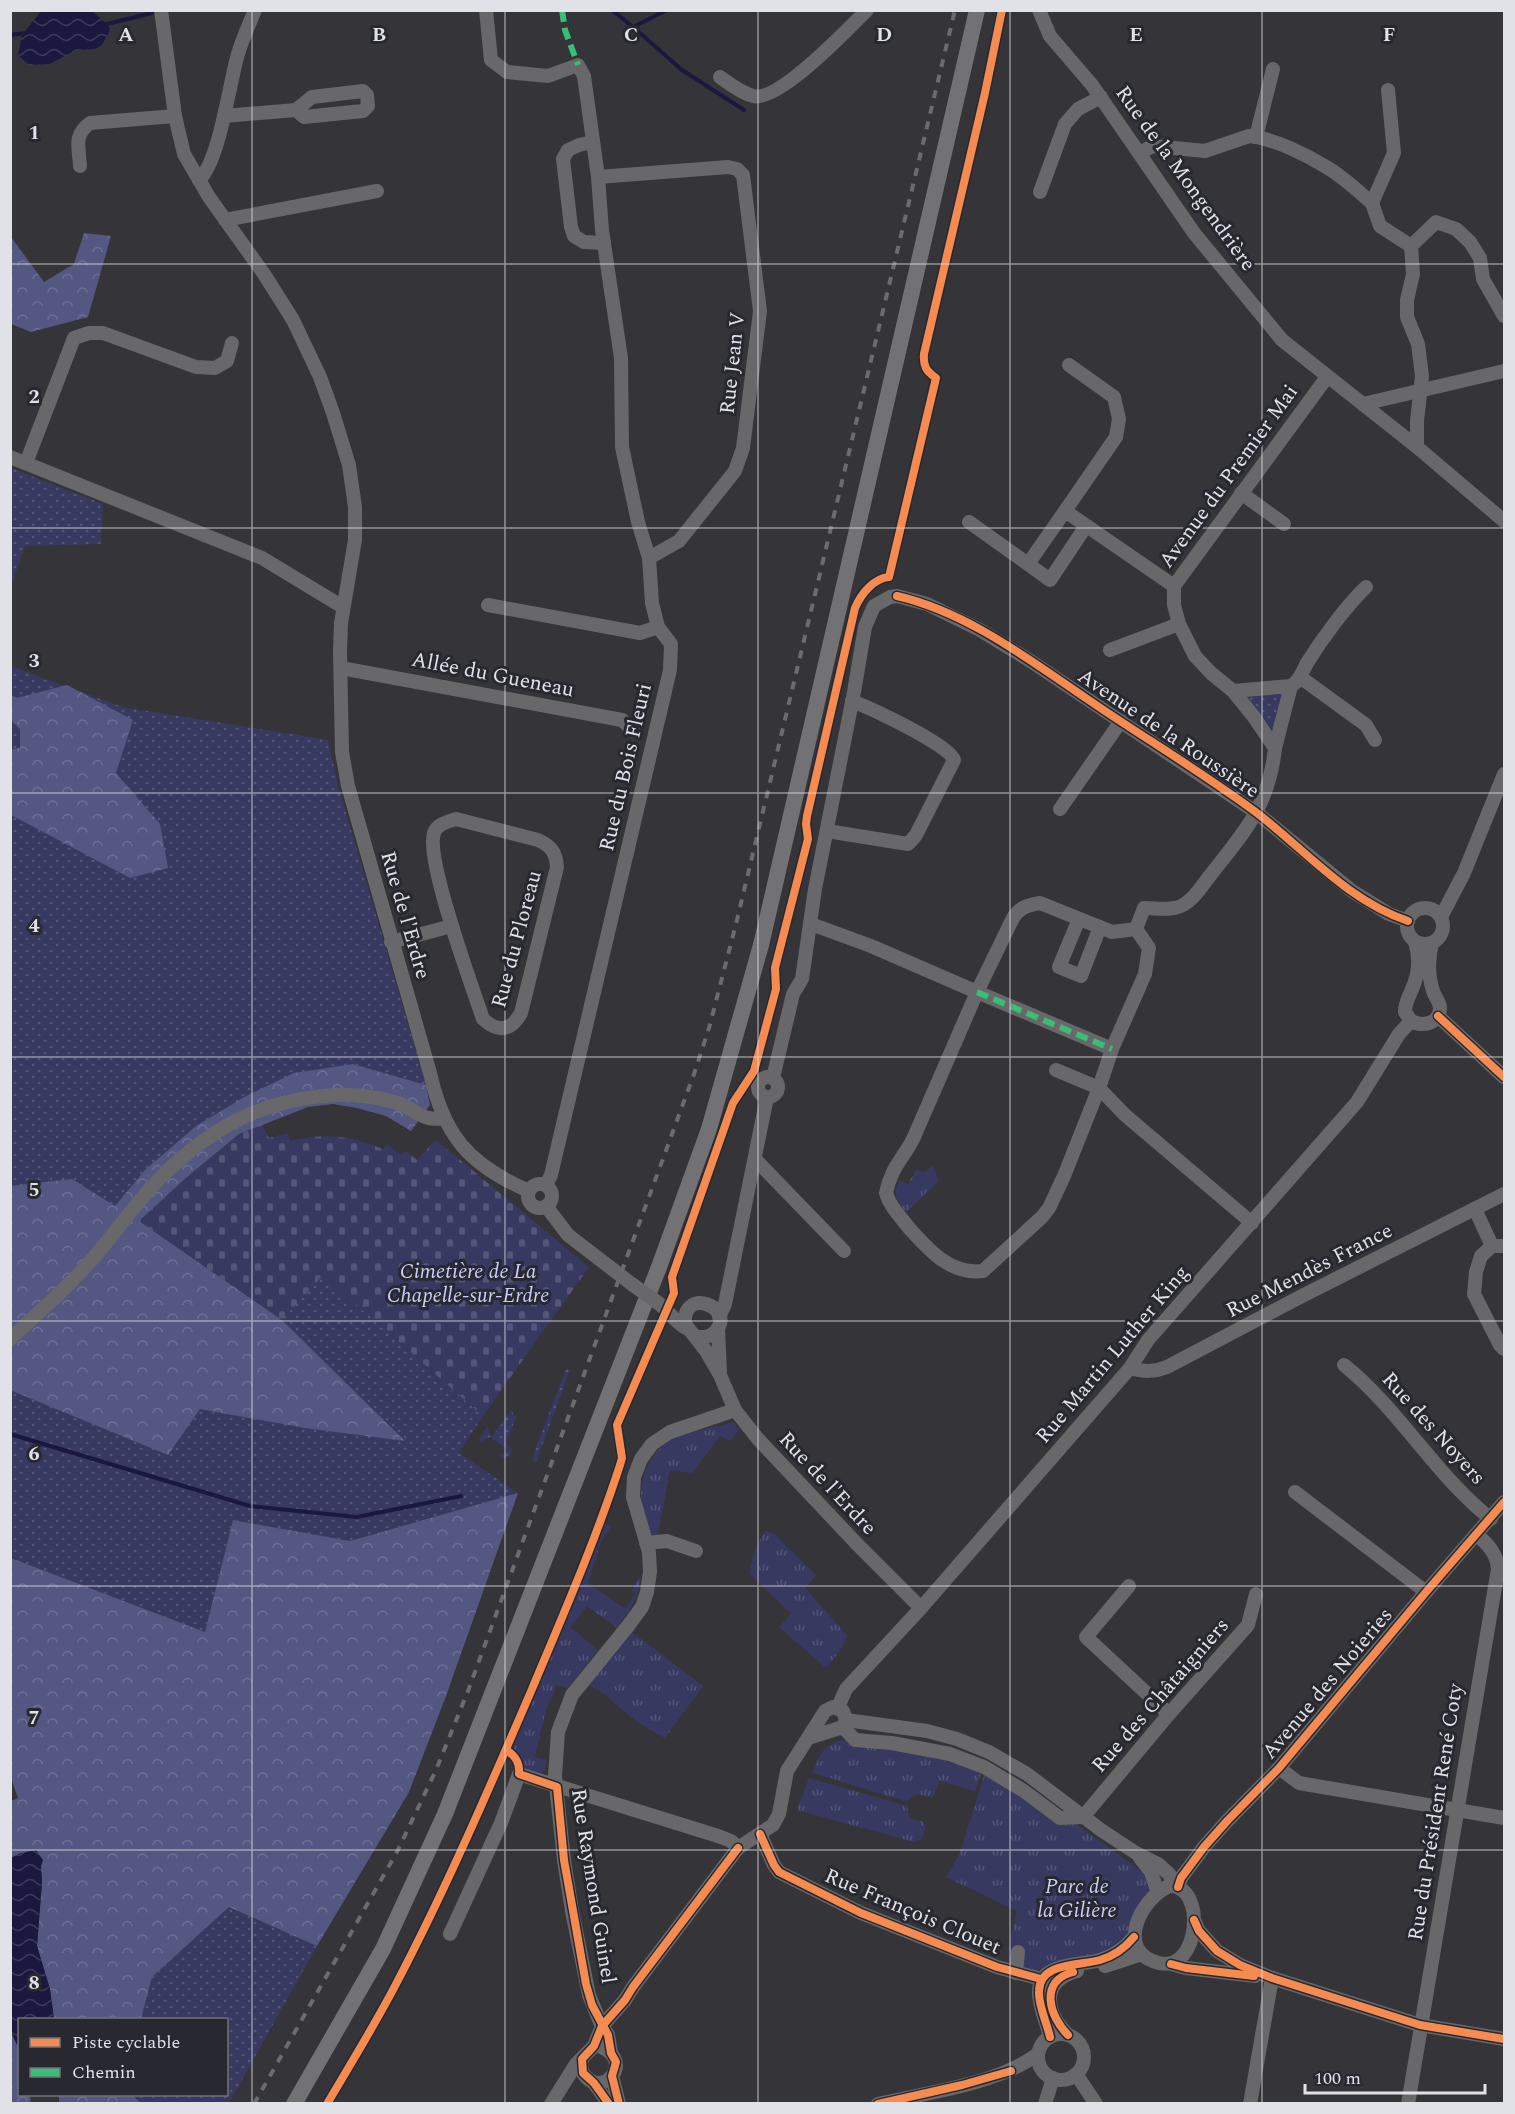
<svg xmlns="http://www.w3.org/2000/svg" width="1515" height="2114" font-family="Spectral,serif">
<defs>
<pattern id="grass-dots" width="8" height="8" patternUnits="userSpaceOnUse" patternTransform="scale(1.5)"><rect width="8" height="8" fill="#373961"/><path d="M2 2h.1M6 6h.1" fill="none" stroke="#545578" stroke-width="1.8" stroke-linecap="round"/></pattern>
<pattern id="forest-crowns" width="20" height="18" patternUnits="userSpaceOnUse" patternTransform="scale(1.5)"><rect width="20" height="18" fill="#555783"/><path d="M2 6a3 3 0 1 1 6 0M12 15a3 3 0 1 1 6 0" fill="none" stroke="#6d6f95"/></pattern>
<pattern id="cemetery-stones" width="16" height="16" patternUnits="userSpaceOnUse" patternTransform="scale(1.5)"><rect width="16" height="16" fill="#373961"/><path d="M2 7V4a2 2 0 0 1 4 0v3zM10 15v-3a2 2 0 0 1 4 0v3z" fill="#545578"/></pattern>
<pattern id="park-tufts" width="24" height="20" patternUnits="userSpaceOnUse" patternTransform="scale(1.5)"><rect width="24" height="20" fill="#373961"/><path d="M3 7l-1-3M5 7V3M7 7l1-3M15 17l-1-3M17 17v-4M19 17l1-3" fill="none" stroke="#545578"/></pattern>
<pattern id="water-waves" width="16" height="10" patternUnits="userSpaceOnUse" patternTransform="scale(1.5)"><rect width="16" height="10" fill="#1b183f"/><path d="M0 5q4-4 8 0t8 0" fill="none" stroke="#3c395b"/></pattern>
</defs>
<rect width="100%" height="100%" fill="#343439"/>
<g fill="url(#grass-dots)">
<path d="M11,468L103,504L101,544L25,546L11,586Z"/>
<path d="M10,666L123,707L328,740L338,786L426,1085L353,1064L196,1126L323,1275L483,1416L459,1453L518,1493L350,1541L233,1520L205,1632L11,1558Z"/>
<path d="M1283,694L1273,730L1244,695Z"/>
<path d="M566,1369L570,1370L536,1462L531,1461Z"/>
<path d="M511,1410L516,1418L506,1443L513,1452L508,1457L504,1458L499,1455L508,1450L490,1437L480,1442L479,1439L487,1427L492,1437Z"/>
<path d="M229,1907L317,1946L229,2103H140L133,2095L226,2094V2020L141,2019L152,1977Z"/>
</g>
<g fill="url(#forest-crowns)">
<path d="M84,233L111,236L88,317L31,332L11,324V237L44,282L74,264Z"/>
<path d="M67,685L133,720L116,773L160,824L168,868L130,878L11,815V749L20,748V729L11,720V695L17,698Z"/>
<path d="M353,1064L426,1085L430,1105L411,1131L386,1116L357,1108L333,1104L308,1107L239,1134L139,1221L282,1320L405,1441L305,1428L200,1409L168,1455L10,1390V1186L72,1179L115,1206L145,1170L196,1126L246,1096L294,1073Z"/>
<path d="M518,1493L446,1696L409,1792L317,1946L229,1907L152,1977L141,2019H54L50,1989L37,1946L42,1883L41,1866L21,1853L11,1858V1801L18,1798L11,1778V1558L205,1632L233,1520L350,1541Z"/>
<path d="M10,2031L19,2049L20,2094L30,2095L31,2103H11Z"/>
<path d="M59,2094L133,2095L140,2103L59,2104Z"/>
</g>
<path fill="url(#cemetery-stones)" d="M262,1125L269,1138L287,1133L290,1141C326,1133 348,1135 383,1149L387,1144L401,1155L406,1151L417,1160L436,1140L589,1267L483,1416L323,1275L282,1320L139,1221L188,1176L239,1134Z"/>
<g fill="url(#park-tufts)">
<path d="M933,1166L939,1181L906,1212C896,1201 893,1194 899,1180L908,1184L916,1170L924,1172Z"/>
<path d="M733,1422L739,1430L730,1441L720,1436L692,1473L670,1470L658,1535L651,1534C647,1522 641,1507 641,1494C642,1468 655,1445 680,1436C696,1430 716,1427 733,1422Z"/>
<path d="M604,1524L611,1526L600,1544L588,1583L625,1609L635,1594L632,1591L641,1575C638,1599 631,1609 617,1628L587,1606L570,1627L598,1650L567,1689L557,1685L546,1710L535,1757L546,1759L545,1772L541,1773L523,1769L521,1760L511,1747Z"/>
<path d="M766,1531L774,1534L816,1575L805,1588L847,1635C844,1648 834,1658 826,1668L779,1627L791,1614L750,1574C752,1557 755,1545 766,1531Z"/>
<path d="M632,1632L703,1686L665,1738C650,1730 636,1722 624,1711C610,1699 606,1694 589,1685Z"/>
<path d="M842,1740L856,1744L899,1747L982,1770L975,1791L939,1781L933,1797C921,1798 917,1788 907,1802L814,1773L813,1771C821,1753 822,1746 842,1740Z"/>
<path d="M985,1773L1062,1825L1076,1824L1148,1876L1151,1887L1150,1895L1125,1941L1096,1957L1051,1964L1034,1973L1009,1962L1010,1951L1008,1950L1017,1911L946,1877L959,1855Z"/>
<path d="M809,1778L907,1806L909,1818L924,1822L925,1827L922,1839L914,1842L797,1810Z"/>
</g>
<g fill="url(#water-waves)">
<path d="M41,11H92L108,25L110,30L102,45L95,49L76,50L50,64L29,65L18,55L22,35Z"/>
<path d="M36,1850L43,1860L41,1866L42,1882L37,1946L50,1989L54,2019L20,2020L19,2049L11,2031V1858L21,1853Z"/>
</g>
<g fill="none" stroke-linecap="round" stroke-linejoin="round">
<g stroke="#1b183f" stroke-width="4">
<path d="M612,10L633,27L667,10"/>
<path d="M103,25L152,13"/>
<path d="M633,27L682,70L744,110"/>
<path d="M10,35L27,33"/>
<path d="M10,1434L250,1506L357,1517L461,1496"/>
</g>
<g stroke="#68686a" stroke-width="14">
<path d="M161,10L175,116L184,154L209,197L264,274L293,320L320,377L333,413L349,465L355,507V540L341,623L340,651L342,752L348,786L430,1073C444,1136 469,1165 529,1191"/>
<path d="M486,10L491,60L507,72L548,76L578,65L584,76L598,177L602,230L621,358L622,447L638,522L649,558L652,603L658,627L671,644L670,670L551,1175L546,1185"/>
<path d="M1039,10L1050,36L1092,85L1194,233L1282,340L1417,447L1504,521"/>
<path d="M720,77C730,84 741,93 753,96C778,103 848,29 867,10"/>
<path d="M224,116L296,110L312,97L363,91L367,95L368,106L363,111L304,117L296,110"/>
<path d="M1256,137L1273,69"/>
<path d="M593,142L579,145L568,150L563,159L571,227L574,236L584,242L604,243"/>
<path d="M1139,153L1153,146L1205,151L1249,136C1273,138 1307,155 1328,168C1343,177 1358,191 1372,203"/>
<path d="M80,166C79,146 73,136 90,123L175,116"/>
<path d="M598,177L728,167L737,169L743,175L760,311L743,448L735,471L679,541L649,558"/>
<path d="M199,180C220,160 229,84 238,54C242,40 249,25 255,10"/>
<path d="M1040,192L1065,124L1078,109L1101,97"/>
<path d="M1372,203L1380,226L1411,246L1413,274L1407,300V317L1418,344L1422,376L1417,421V447"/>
<path d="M1372,203L1394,153L1388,90"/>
<path d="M225,220L377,191"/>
<path d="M1411,246L1436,222L1456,229L1470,242L1480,258L1483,279L1504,316"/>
<path d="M1363,404L1504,371"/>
<path d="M10,457L262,558L338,604L343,606"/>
<path d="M26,463L74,338L89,333H103L196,367L215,368L227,361L232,343"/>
<path d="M1241,493L1284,524"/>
<path d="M1065,511L1116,437L1119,419L1114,397L1069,365"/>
<path d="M969,522L1028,564"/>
<path d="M1086,526L1050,580L1028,564L1065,511L1174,586"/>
<path d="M488,605L640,633L658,627"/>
<path d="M1110,650L1179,624"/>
<path d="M341,668L622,720L634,731"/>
<path d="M1300,677L1366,725L1375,740"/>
<path d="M1291,686C1300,681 1302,672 1307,663C1322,639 1346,606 1366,587"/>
<path d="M1233,691L1291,686L1275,748"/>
<path d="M1060,809L1121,721"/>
<path d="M456,819L538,840C551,846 556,852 557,867L521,1013C511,1031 498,1033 483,1019C472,986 425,859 434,833C437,824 447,822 456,819Z"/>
<path d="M827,831L908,844L916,835L954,760C950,745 870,708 852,701"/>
<circle cx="1425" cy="926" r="18"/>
<path d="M1441,917L1464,873L1504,774"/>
<path d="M1079,919L1059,967L1081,976L1100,927"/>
<path d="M811,924L871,946L977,992L914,1137C904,1158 891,1167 886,1193C890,1207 900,1216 909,1228C929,1250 950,1275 983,1271L1042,1217L1049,1208L1064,1176L1099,1088L1112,1049L1145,974L1149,948L1136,929L1144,908C1156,908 1170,911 1181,906C1194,900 1203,884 1212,873C1246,830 1269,805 1275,748L1254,717L1233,691L1211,673L1195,656L1179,624L1174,605V586L1327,377"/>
<path d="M391,942L452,926"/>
<path d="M1415,942C1420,958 1419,974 1412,989C1409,997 1405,1002 1405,1012L1411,1021C1422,1027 1440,1024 1440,1008C1440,1002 1435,997 1433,991C1428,975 1428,959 1432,943"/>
<path d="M1438,1016L1504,1077"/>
<path d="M1112,1049L977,992L1013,918C1020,907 1028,905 1040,903L1112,932L1136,929"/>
<path d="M1056,1070L1099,1088L1125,1115L1252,1223"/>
<circle cx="768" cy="1087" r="10"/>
<path d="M773,1078L793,994L802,979L815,889L854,692L865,627L874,606L890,597L897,596L927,604L980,630L1032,662L1257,813L1352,891L1389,914L1408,921"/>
<path d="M755,1159L844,1251"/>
<circle cx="540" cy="1196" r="12"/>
<path d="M546,1206L568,1235L633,1285"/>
<path d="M1475,1209L1492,1246"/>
<path d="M1504,1246H1492L1481,1256L1476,1272L1474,1294L1500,1345L1504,1349"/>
<path d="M657,1302C668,1310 674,1321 686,1328"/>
<path d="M719,1317L725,1304L767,1097"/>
<path d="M718,1328L720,1373"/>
<path d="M694,1336C702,1338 710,1338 716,1331C736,1307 682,1286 685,1324L706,1351L720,1375L735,1410L758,1439L856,1543L921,1608"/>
<path d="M10,1339C37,1314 65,1290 89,1263C113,1236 134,1205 159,1179C210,1128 262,1099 335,1095C355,1094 380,1098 398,1103C417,1110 422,1122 444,1118"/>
<path d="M1344,1365C1400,1410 1435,1475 1491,1519"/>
<path d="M1130,1368C1144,1372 1154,1372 1167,1367L1302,1296L1504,1194"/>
<path d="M1295,1492L1426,1592"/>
<path d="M646,1543L667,1541L696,1551"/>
<path d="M1129,1586L1086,1637L1169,1714"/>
<path d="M838,1707L846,1689L921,1608L1130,1368L1148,1340L1357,1102L1399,1034L1411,1021"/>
<path d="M846,1720L927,1731L957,1739L989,1752L1027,1774L1101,1830L1136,1853L1158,1864L1170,1875L1173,1886"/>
<path d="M843,1727L855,1740L892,1743L950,1754L984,1767L1024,1791L1060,1818L1083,1817"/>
<path d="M1279,1768L1299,1783L1504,1818"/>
<path d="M1083,1817L1169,1714L1248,1625L1256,1594"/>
<path d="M760,1834L774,1865L779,1872L861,1913L997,1967L1041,1979"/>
<path d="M1140,1858L1151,1872L1158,1893"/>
<path d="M1169,1886C1207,1884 1200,1973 1159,1963C1114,1952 1140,1899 1169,1886Z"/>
<path d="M1178,1887L1181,1878L1204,1847L1228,1820L1279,1768L1426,1592L1504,1502"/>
<path d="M1194,1920L1199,1931L1217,1951L1240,1965L1272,1978L1420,2025L1504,2039"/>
<path d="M450,1934L501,1823L519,1774L718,1836L731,1841L738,1848"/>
<path d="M1171,1964L1186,1968L1255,1976"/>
<path d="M1105,1966L1142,1954"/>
<path d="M1016,1973L1018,1952"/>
<circle cx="1061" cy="2057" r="23"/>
<path d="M1068,2035C1045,2012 1040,1981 1077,1971"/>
<path d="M1050,2037C1047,2023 1038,2005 1039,1991C1040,1962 1079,1966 1100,1960C1114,1956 1125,1948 1134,1937"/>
<path d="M611,2053L608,2035L600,2022L589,1995L572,1911L564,1860L555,1776L558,1732L572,1695L628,1626L642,1607L647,1592L650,1572L649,1552L633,1497L634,1477L641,1459L652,1444L670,1432L735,1410"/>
<path d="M582,2059C580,2066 581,2072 586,2077C604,2097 633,2062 603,2048"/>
<path d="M1076,2074L1096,2104"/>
<path d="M612,2076L619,2104"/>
<path d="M594,2083L609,2104"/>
<path d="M551,2104L576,2064L594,2046L602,2026L625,2000L633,1987L738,1848L773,1825L779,1814L787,1771L825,1711L833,1707L843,1711L846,1720L843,1727L808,1738"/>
<path d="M878,2104C929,2092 995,2085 1038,2054"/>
<path d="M1045,2104L1053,2078"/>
<path d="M1250,2104L1272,1978"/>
<path d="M1408,2104L1498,1569C1497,1554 1488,1544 1477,1535"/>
</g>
<path stroke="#727275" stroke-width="16" d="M294,2104L383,1949L445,1814L659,1267L709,1129L761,945L977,10"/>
<path stroke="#6c6c6f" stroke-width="4" stroke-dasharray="8 8" stroke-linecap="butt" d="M254,2104L398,1850L436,1770L468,1691L694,1074L709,1028L736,924L955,10"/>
<path stroke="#68686a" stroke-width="14" d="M633,1285L657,1302"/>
<g stroke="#3abd76" stroke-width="6" stroke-dasharray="12 6" stroke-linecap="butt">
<path d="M562,10L565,30L578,65"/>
<path d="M977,992L1112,1049"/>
</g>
<g stroke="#282930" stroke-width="11">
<g id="cycleway">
<path d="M897,596C971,613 1036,665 1099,707C1151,742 1206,775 1257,813C1305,850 1348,901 1408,921"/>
<path d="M1438,1016L1504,1077"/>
<path d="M506,1750C516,1756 520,1763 519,1774L557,1787L564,1860L586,1984L592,2005L608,2035L611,2053L616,2062L612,2076L619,2104"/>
<path d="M760,1834L774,1865L779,1872L861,1913L997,1967L1041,1979"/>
<path d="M1178,1887L1181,1878L1204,1847L1228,1820L1279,1768L1426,1592L1504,1502"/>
<path d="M1194,1920L1199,1931L1217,1951L1240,1965L1272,1978L1420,2025L1504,2039"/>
<path d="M1171,1964L1186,1968L1254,1976"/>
<path d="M1068,2035C1049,2016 1039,1981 1073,1972"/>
<path d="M1050,2037C1047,2023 1038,2005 1039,1991C1040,1962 1079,1966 1100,1960C1114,1956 1125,1948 1134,1937"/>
<path d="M327,2104C350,2065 374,2026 395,1986C446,1889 489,1789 532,1689C563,1615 595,1542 620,1465L622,1458L617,1425L674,1293L672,1277L733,1103L754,1071L776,989L775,968L808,839L806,824L807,816L855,608C861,594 874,578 889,577L936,378C926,371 923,366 924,354L985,93L1002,10"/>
<path d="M609,2104L594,2083L583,2073L582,2059L594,2046L602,2026L625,2000L633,1987L738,1848"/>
<path d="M878,2104L962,2085L1011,2071"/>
</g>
</g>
<use href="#cycleway" stroke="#f68b52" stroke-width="8"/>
</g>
<path fill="none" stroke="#e1e2e7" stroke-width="1.5" stroke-opacity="0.55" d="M252,10V2104M505,10V2104M758,10V2104M1010,10V2104M1262,10V2104M10,264H1504M10,528H1504M10,793H1504M10,1057H1504M10,1321H1504M10,1586H1504M10,1850H1504"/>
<g text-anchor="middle" stroke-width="6" stroke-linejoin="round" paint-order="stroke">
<g font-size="21" fill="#e1e2e7" stroke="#282930">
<text transform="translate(1186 178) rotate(54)" y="7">Rue de la Mongendrière</text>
<text transform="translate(732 363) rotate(-84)" y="7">Rue Jean V</text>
<text transform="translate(1228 476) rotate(-54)" y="7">Avenue du Premier Mai</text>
<text transform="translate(493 674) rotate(11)" y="7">Allée du Gueneau</text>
<text transform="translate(1169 733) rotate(34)" y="7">Avenue de la Roussière</text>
<text transform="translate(625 767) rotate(-77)" y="7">Rue du Bois Fleuri</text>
<text transform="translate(406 915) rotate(74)" y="7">Rue de l'Erdre</text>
<text transform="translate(516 939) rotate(-75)" y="7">Rue du Ploreau</text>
<text transform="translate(1309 1270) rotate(-27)" y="7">Rue Mendès France</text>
<text transform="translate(1112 1354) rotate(-50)" y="7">Rue Martin Luther King</text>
<text transform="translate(1434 1428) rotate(48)" y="7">Rue des Noyers</text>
<text transform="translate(828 1483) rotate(47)" y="7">Rue de l'Erdre</text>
<text transform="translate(1327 1683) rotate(-50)" y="7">Avenue des Noieries</text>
<text transform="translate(1160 1695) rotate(-49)" y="7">Rue des Châtaigniers</text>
<text transform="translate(1435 1812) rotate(-81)" y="7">Rue du Président René Coty</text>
<text transform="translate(594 1886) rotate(81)" y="7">Rue Raymond Guinel</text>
<text transform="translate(913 1911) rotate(23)" y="7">Rue François Clouet</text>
</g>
<g font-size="21" font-style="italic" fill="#c8cdfc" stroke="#282930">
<text x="468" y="1278">Cimetière de La<tspan x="468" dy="24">Chapelle-sur-Erdre</tspan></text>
<text x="1077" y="1893">Parc de<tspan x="1077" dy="24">la Gilière</tspan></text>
</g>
</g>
<g font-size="20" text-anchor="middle" font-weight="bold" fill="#e1e2e7" stroke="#282930" stroke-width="6" stroke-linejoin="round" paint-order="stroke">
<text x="126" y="41">A</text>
<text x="379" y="41">B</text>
<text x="631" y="41">C</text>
<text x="884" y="41">D</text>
<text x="1136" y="41">E</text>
<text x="1389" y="41">F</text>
<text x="34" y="139">1</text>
<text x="34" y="403">2</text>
<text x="34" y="667">3</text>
<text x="34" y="932">4</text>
<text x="34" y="1196">5</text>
<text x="34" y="1460">6</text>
<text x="34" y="1724">7</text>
<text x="34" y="1989">8</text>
</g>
<rect width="1515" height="2114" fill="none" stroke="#e1e2e7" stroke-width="24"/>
<rect x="18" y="2018" width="210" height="78" fill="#282930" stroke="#727379" stroke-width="1.5"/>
<rect x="30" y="2038" width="30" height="9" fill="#f68b52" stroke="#727379" stroke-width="1.5"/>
<text x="72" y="2048" font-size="18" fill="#e1e2e7">Piste cyclable</text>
<rect x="30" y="2068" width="30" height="9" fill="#3abd76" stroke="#727379" stroke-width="1.5"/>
<text x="72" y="2078" font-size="18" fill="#e1e2e7">Chemin</text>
<path d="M1305 2084v9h180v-9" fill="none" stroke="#e1e2e7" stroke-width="3"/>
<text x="1314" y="2084" font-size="18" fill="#e1e2e7" stroke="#282930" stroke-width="4.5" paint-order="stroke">100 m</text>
</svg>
